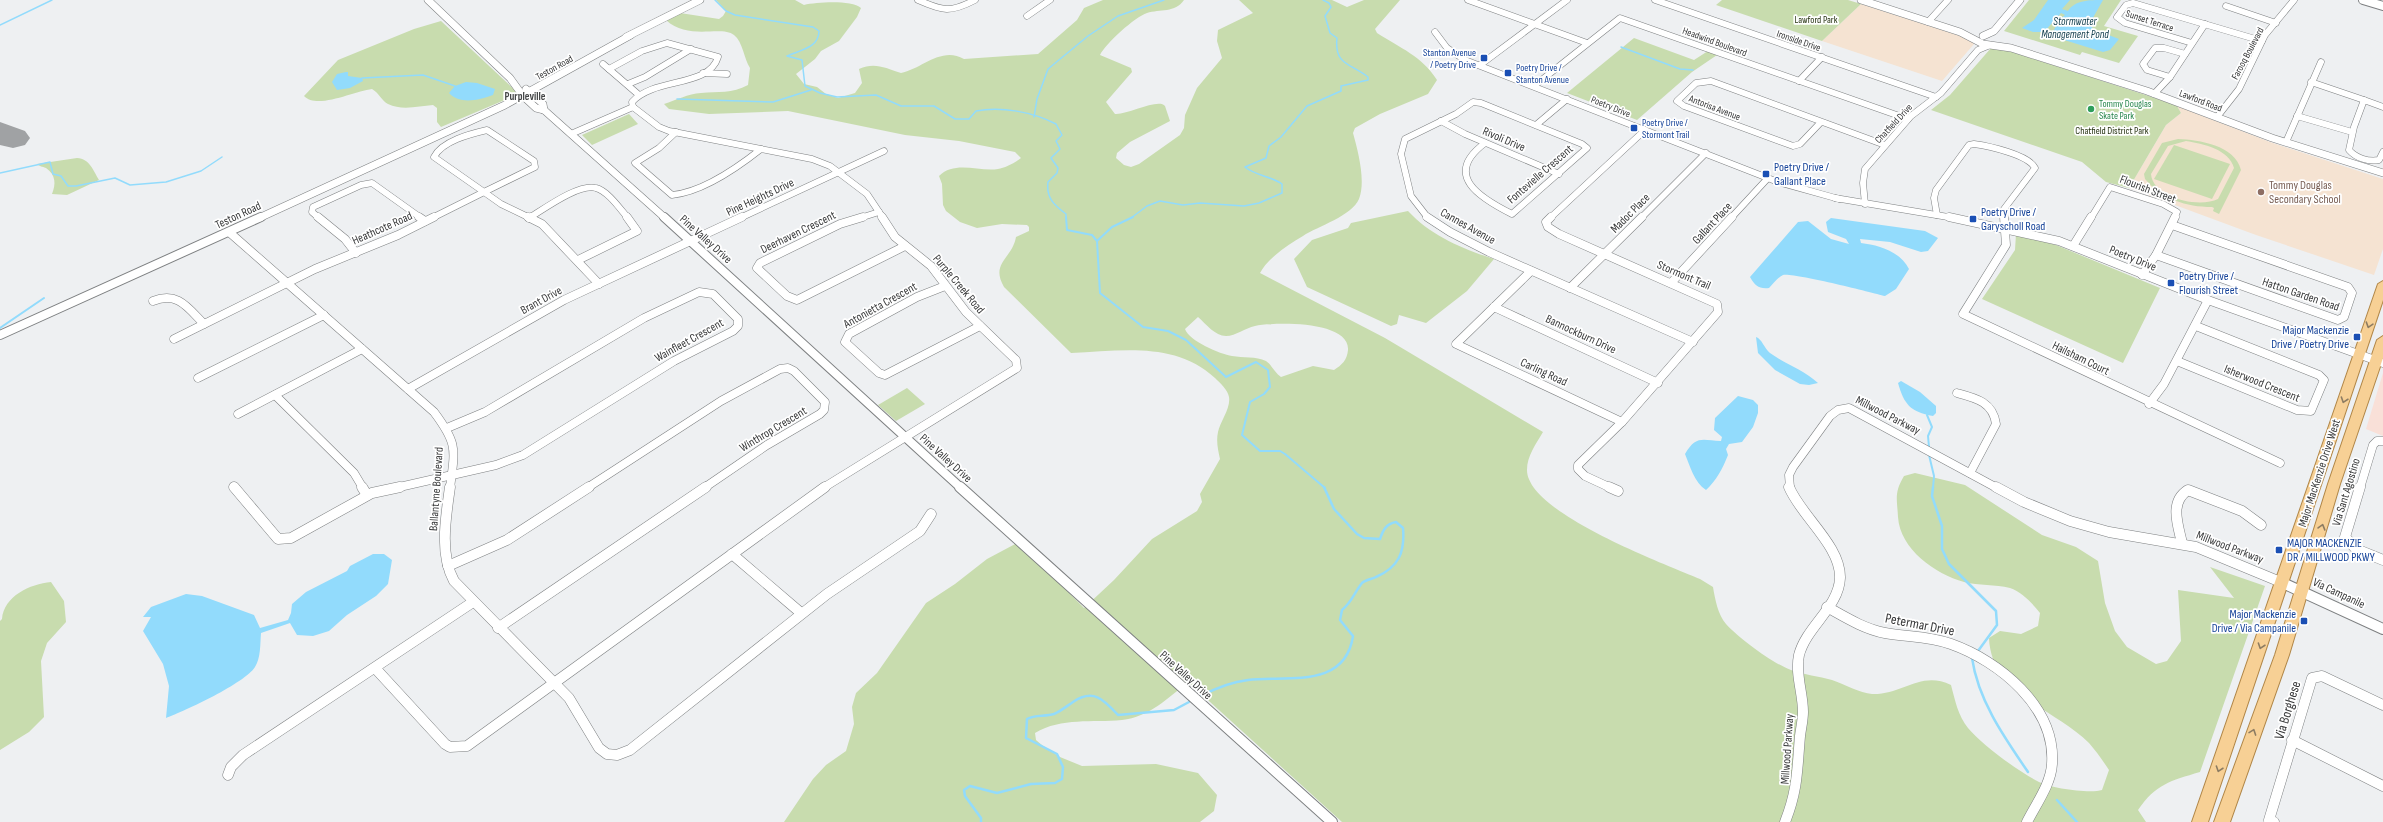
<svg xmlns="http://www.w3.org/2000/svg" width="2383" height="822" font-family="'Sofia Sans Condensed',sans-serif">
<rect width="100%" height="100%" fill="#eef0f2"/>
<path fill="#f9e0d8" d="M2383,373V436L2366,429Z"/>
<g fill="#f5e3d2">
<path d="M1861,4L1970,39L1974,44L1942,81L1822,41Z"/>
<path d="M2177,106L2270,142L2383,179V249L2374,275L2256,235L2129,188L2166,125L2181,113Z"/>
</g>
<g fill="#c8dcae" fill-rule="evenodd">
<path d="M716,0H795L804,5C818,2 852,0 861,8L857,17L839,41L821,51L815,59L796,74L804,84L817,87L826,94L838,98L855,93L862,83L859,69C875,62 885,68 901,73C922,69 941,46 964,59L1038,54L1077,20L1084,8L1103,0H1184C1175,13 1160,9 1147,13C1135,17 1106,43 1100,55L1131,68L1132,72L1106,102L1115,114C1128,115 1158,98 1165,106L1170,121L1130,142L1117,153L1116,158L1124,165L1131,167L1139,164L1180,135L1184,128L1185,115L1197,88L1222,58L1217,41L1218,30L1253,13L1239,0H1332L1347,7L1364,0H1400L1375,29L1377,33C1400,48 1422,56 1437,80L1428,94L1380,114L1355,128L1353,133C1358,151 1366,181 1359,199C1352,216 1318,226 1303,236C1288,245 1269,257 1260,273L1385,338L1543,432C1536,444 1527,456 1527,470C1527,513 1665,564 1700,579L1713,587C1715,599 1718,615 1726,624C1740,639 1772,663 1791,670C1804,675 1819,676 1832,680C1844,684 1860,693 1872,694C1902,695 1921,670 1951,685C1955,700 1958,716 1968,728C1981,744 2019,772 2039,782C2050,788 2090,794 2102,790L2109,770C2103,761 2096,751 2089,743C2055,709 1991,694 1989,638L2000,631L2021,634L2038,626L2040,613C2033,604 2022,592 2010,588C1995,584 1979,586 1964,582C1935,574 1900,549 1898,517C1897,498 1894,493 1904,476L1915,473L1965,485L2042,535L2076,547L2098,561L2105,603L2115,631L2127,647L2156,664L2167,661L2181,641L2178,590L2234,598L2210,567L2265,586L2200,772C2170,781 2156,784 2138,810L2146,822H1342L1188,682C1168,698 1149,717 1122,720C1092,723 1062,717 1035,733L1036,740L1043,746L1060,757L1082,766L1156,764L1198,773L1217,795L1214,811L1200,822H784L813,779L826,765L846,751L854,724L852,707L856,693L877,673L926,603L955,584L987,559L1019,542L1084,608L1114,580L1152,539L1197,511L1202,502L1200,494L1220,459C1218,450 1216,441 1218,432C1220,422 1231,408 1229,397C1228,390 1220,383 1215,378C1175,341 1121,351 1071,353L1004,287C990,263 1012,259 1016,237L1029,231V227L1027,225L1002,224L977,228L960,222L946,211L943,205L942,184L939,176C955,160 979,172 998,169C1005,168 1015,163 1021,158L1015,152L959,141L905,135L788,111L709,114L669,109L664,104C676,100 688,94 701,93C718,91 732,94 748,85L750,68C744,59 743,42 734,35C721,25 688,41 666,20L680,13L719,19L723,16L726,11ZM1198,317C1206,324 1215,336 1226,336C1236,336 1245,328 1255,326C1273,322 1350,320 1348,350C1347,360 1342,365 1334,370L1313,366L1281,377C1275,373 1271,364 1266,361C1256,356 1243,358 1232,356C1220,354 1189,341 1185,329Z"/>
<path d="M1722,0H1848L1861,4L1822,41L1716,5Z"/>
<path d="M2029,0H2121L2104,26L2138,36L2119,63L2082,52L2080,55L2004,31Z"/>
<path d="M441,21L519,94L441,127L437,122V108L433,105C419,106 402,111 388,104C382,101 379,93 372,89C354,91 317,110 304,96L338,60L414,29Z"/>
<path d="M1634,38L1694,60L1708,51L1717,55L1692,72L1637,120L1567,93Z"/>
<path d="M1991,48H2000L2155,98L2177,106L2181,113L2166,125L2129,188L2106,182L2082,162L1931,110L1950,95Z"/>
<path d="M629,114L638,124L592,145L582,135Z"/>
<path d="M2178,139C2199,140 2235,145 2241,170L2219,214L2213,211L2214,208L2212,207C2186,207 2162,199 2145,179L2144,174L2162,143ZM2186,141C2203,144 2229,149 2234,168L2218,199C2200,208 2153,199 2151,174L2168,146Z"/>
<path d="M2174,145L2230,164L2212,199L2154,179Z"/>
<path d="M77,158C90,159 93,170 99,180L67,195L52,194C56,184 56,175 46,168C42,166 40,167 37,164Z"/>
<path d="M1408,211C1431,236 1463,249 1494,259L1467,291L1426,323L1399,315L1397,324L1391,326L1307,287L1294,259L1312,240L1348,228L1351,223Z"/>
<path d="M2016,234L2056,245L2160,288L2123,363L1982,299L2015,250Z"/>
<path d="M907,388L925,404L896,421L878,405Z"/>
<path d="M51,582L64,601L66,622L47,643L41,661L44,717L29,732L0,750V621L2,619C4,596 30,584 51,582Z"/>
</g>
<g fill="#92dbfc">
<path d="M2048,0H2070L2062,9L2068,11C2075,0 2089,0 2103,0L2090,23L2093,29L2119,39L2110,50L2103,52L2061,39L2052,34L2059,20L2065,15L2061,13L2044,32H2033L2022,28L2034,20Z"/>
<path d="M346,72H348V76L362,78L363,81L350,88L337,90L332,82L337,74Z"/>
<path d="M466,82L477,83L495,89L493,95C479,100 460,105 449,93L455,86Z"/>
<path d="M1831,218L1925,231L1938,238L1928,251L1921,252L1890,242L1860,239L1861,243C1878,245 1900,251 1909,269L1896,289L1885,296C1870,292 1791,272 1783,275C1778,277 1773,284 1769,288C1759,289 1755,286 1750,277L1798,222L1808,221L1831,239L1849,244L1846,239L1828,232L1826,222Z"/>
<path d="M1756,337C1762,339 1764,348 1770,353C1785,364 1804,370 1818,383L1809,385L1800,384L1775,370L1758,353Z"/>
<path d="M1901,381L1920,392L1936,406V413L1933,416C1910,412 1904,404 1898,383Z"/>
<path d="M1738,396L1753,400L1758,405V413L1753,427L1742,442L1729,444L1726,449L1728,455C1723,468 1716,481 1706,490C1694,482 1690,466 1685,454C1696,435 1702,440 1721,441L1722,437L1714,430L1715,418Z"/>
<path d="M373,554H384L392,560L388,584L376,596L347,615L329,631L313,636L297,635L290,623L261,633C260,645 261,657 255,667C245,683 185,711 166,718L169,686L163,664L143,631L151,617H143L151,607L186,594L202,596L254,615L260,628L288,620L291,613L292,604L306,592L347,571L350,566Z"/>
</g>
<g fill="none" stroke-linecap="round" stroke-linejoin="round">
<g stroke="#92dbfc" stroke-width="1.5">
<path d="M715,0L726,11L735,15L813,27L819,31C819,48 800,50 787,56L802,60L805,86L820,93L837,97L876,95L901,106H934L955,119H969L976,111C1001,106 1033,112 1056,124L1062,135L1056,141L1060,149L1051,158L1058,168L1057,173L1048,182C1046,198 1054,205 1066,214V218"/>
<path d="M0,25L52,0"/>
<path d="M1621,47L1680,69L1693,70"/>
<path d="M362,78L423,75L455,86"/>
<path d="M677,99L773,102L811,90"/>
<path d="M1034,117L1037,99L1048,69L1088,36L1118,16L1164,0"/>
<path d="M0,173L50,162L53,174L61,176L68,186H76L115,178L130,185L166,182L201,171L222,157"/>
<path d="M1131,218L1147,206L1160,201L1183,205L1200,203L1244,206L1259,203L1282,193V184C1271,176 1256,176 1245,167L1266,158L1269,146L1281,137L1307,106L1341,91V86L1368,80V77C1350,63 1334,65 1337,38L1330,33L1325,16L1331,7L1329,3L1323,0"/>
</g>
<g stroke="#92dbfc" stroke-width="2">
<path d="M1066,217L1067,230L1092,235L1097,241L1100,293L1143,327L1168,331L1186,340L1226,377L1256,362L1268,370L1270,387L1264,394L1250,402L1242,435L1260,451H1280L1285,454L1325,488"/>
<path d="M1097,241L1112,227L1133,217"/>
<path d="M0,328L44,298"/>
<path d="M1927,415L1932,427L1928,436L1929,447"/>
<path d="M1929,455L1934,476L1933,488"/>
</g>
<g stroke="#92dbfc" stroke-width="2.5">
<path d="M1933,487L1932,496L1942,526V549L1949,564L1996,611L1997,625L1978,651"/>
<path d="M1972,658C1978,700 2004,737 2028,772"/>
<path d="M1201,696C1216,688 1231,682 1248,680C1286,675 1345,690 1353,636L1340,620L1342,610C1352,602 1354,593 1362,583C1365,580 1372,579 1376,577C1399,567 1405,552 1403,528L1396,522C1386,524 1383,530 1380,539L1364,538L1357,534L1334,509L1324,487"/>
<path d="M2057,800L2077,822"/>
<path d="M981,822V818L965,796L964,790L970,786L997,793L1031,784L1055,783L1062,779L1063,767L1057,754L1026,738L1027,719C1035,714 1045,717 1054,714C1061,711 1067,706 1073,702C1094,688 1104,700 1118,715L1174,710L1189,702"/>
</g>
<path fill="#a0a2a4" fill-rule="evenodd" d="M0,122L25,131L30,138L25,145L13,148L0,145Z"/>
<g stroke="#7e8082" stroke-width="7">
<g id="minor-far2">
<path d="M918,0C943,11 950,13 975,0"/>
<path d="M1468,0L1587,43"/>
<path d="M1655,0L1936,97"/>
<path d="M2226,6L2276,23"/>
<path d="M1027,16L1050,0"/>
<path d="M1928,22L1948,0"/>
<path d="M1435,32L1447,48L1465,60L1778,182L1839,199"/>
<path d="M2192,43L2125,23L2117,17L2126,5L2133,3L2262,41"/>
<path d="M603,64L639,95"/>
<path d="M1480,65L1567,0"/>
<path d="M609,69L642,51L667,43L718,57C709,88 654,77 632,102L633,107"/>
<path d="M703,73L727,74"/>
<path d="M2170,77L2147,70L2143,64L2155,48H2164L2185,54"/>
<path d="M1799,81L1822,57"/>
<path d="M2311,82L2364,100"/>
<path d="M628,84L645,77L691,49"/>
<path d="M1534,86L1620,18L1908,119"/>
<path d="M2154,94L2170,77L2205,24"/>
<path d="M633,107L659,127L669,131L812,159L830,166L867,194L883,218"/>
<path d="M2383,107L2364,100L2354,127L2349,150C2356,158 2368,162 2379,160L2383,152"/>
<path d="M2297,116L2352,132"/>
<path d="M2217,117L2239,89L2265,35L2294,0"/>
<path d="M1441,121L1465,134L1559,174"/>
<path d="M1821,122L1800,144L1793,146L1684,106L1677,101L1696,83L1711,81L1885,145"/>
<path d="M1536,125L1567,99"/>
<path d="M487,130L534,161L535,167L484,192L434,157C442,141 470,134 487,130Z"/>
<path d="M676,132L659,148L635,163L672,195C703,192 737,168 761,149"/>
<path d="M571,134L633,107"/>
<path d="M2286,142L2321,62"/>
<path d="M484,192L501,204L530,218"/>
<path d="M1835,198L1954,218"/>
<path d="M1865,204L1863,183L1865,169L1911,116L1941,93L1978,50L1990,45"/>
<path d="M1937,215L1934,198L1936,190L1969,145L1974,144C1989,146 2029,155 2035,168L2004,209V218"/>
<path d="M319,218L312,212L313,207L361,185L372,183L421,218"/>
<path d="M432,218L484,192"/>
<path d="M529,218C544,209 579,183 596,188C608,191 620,209 628,218"/>
<path d="M740,218L884,151"/>
<path d="M860,218L879,212"/>
<path d="M1428,218L1411,196L1401,154L1405,139L1456,114L1473,102L1481,103L1582,144L1587,148L1512,214C1480,198 1442,175 1485,143"/>
<path d="M1550,218L1645,130"/>
<path d="M1641,218L1706,153"/>
<path d="M1731,218L1768,178"/>
<path d="M2091,218L2110,187L2163,204L2177,212L2174,218"/>
</g>
</g>
<g stroke="#7e8082" stroke-width="9">
<g id="minor-far1">
<path d="M318,217L345,239L356,253"/>
<path d="M419,217L425,221"/>
<path d="M528,217L542,224L599,284"/>
<path d="M863,217L840,224L760,263L757,268L787,296L797,300L905,246"/>
<path d="M1427,217L1450,232L1489,252L1693,342"/>
<path d="M1551,217L1546,222L1548,227L1559,234L1717,304L1718,312L1622,422L1578,465V469L1585,476L1611,488"/>
<path d="M1949,217L2059,241L2208,300L2383,363"/>
<path d="M2004,217L2006,245L1963,314L2280,463"/>
<path d="M529,218L531,217"/>
<path d="M229,232L434,412C458,444 455,449 450,488"/>
<path d="M2073,246L2091,217"/>
<path d="M2156,255L2338,320L2344,317L2352,293L2348,287L2172,225"/>
<path d="M578,260L637,231L627,217"/>
<path d="M1531,271L1456,344L1622,422"/>
<path d="M2142,275L2156,255L2175,217"/>
<path d="M1671,283L1732,217"/>
<path d="M945,286L917,297L849,334L845,342L879,373L885,375L980,326"/>
<path d="M1570,288L1642,217"/>
<path d="M153,301C178,291 188,308 204,324"/>
<path d="M1494,307L1658,383"/>
<path d="M174,339L315,269L398,235L434,217"/>
<path d="M2177,361L2297,410L2311,411L2324,380L2319,375L2196,326"/>
<path d="M198,378L324,315"/>
<path d="M408,389L564,300L742,217"/>
<path d="M1957,393C1976,398 1993,402 1996,424L1970,473"/>
<path d="M275,395L354,473L363,488"/>
<path d="M2149,404L2164,384L2208,300"/>
<path d="M238,414L362,349"/>
<path d="M395,488L496,465L523,455L674,361L733,331L738,326V319L713,294L699,292L644,318L485,412L447,428"/>
<path d="M587,488L721,401L780,369L788,368L794,371L825,402L824,410L820,414L767,445L704,488"/>
<path d="M823,488L1017,368L1016,360L966,312L931,266L895,237L882,217"/>
<path d="M1790,488L1789,475L1793,467L1830,416L1838,410L1849,408L1997,488"/>
<path d="M2360,488L2373,445L2377,441H2383"/>
</g>
</g>
<g stroke="#7e8082" stroke-width="11">
<g id="minor">
<path d="M234,487L278,539L291,538L372,493L400,487"/>
<path d="M362,487L367,495"/>
<path d="M450,487C446,516 439,554 454,581L569,698L599,748L607,754L617,755L630,750L827,594L920,531L931,514"/>
<path d="M1609,487L1618,491"/>
<path d="M1996,487L2024,502L2070,521L2109,532L2196,547L2283,583"/>
<path d="M2360,487L2345,537L2356,549L2383,560"/>
<path d="M2182,543C2178,525 2169,502 2188,490L2242,511L2261,525"/>
<path d="M732,554L801,613"/>
<path d="M448,566L507,540L589,487"/>
<path d="M1827,607C1845,617 1864,629 1885,633C1907,637 1929,636 1951,644C1999,661 2056,707 2052,764C2051,784 2036,804 2027,822"/>
<path d="M498,628L706,487"/>
<path d="M375,668L445,744L450,747L467,746L825,487"/>
<path d="M2292,740L2383,786"/>
<path d="M228,775L231,767L243,755L473,602"/>
<path d="M1785,822C1798,789 1797,770 1800,736C1801,728 1803,720 1803,712C1803,693 1795,674 1799,655C1806,627 1839,607 1840,578C1841,546 1801,516 1789,487"/>
<path d="M2274,822L2269,820L2312,678L2322,676L2383,705"/>
</g>
</g>
<g stroke="#7e8082" stroke-width="8">
<g id="tertiary-far2">
<path d="M428,0L510,78L523,96L536,108L544,110L665,218"/>
<path d="M1861,0L1960,32L1983,44L2011,48L2147,91L2272,138L2383,173"/>
<path d="M1983,36L1994,31L2020,0"/>
<path d="M626,37L700,0"/>
<path d="M526,89L543,104L544,110"/>
<path d="M259,218L505,105L631,35"/>
</g>
</g>
<g stroke="#7e8082" stroke-width="10">
<g id="tertiary-far1">
<path d="M664,217L961,488"/>
<path d="M0,335L261,217"/>
</g>
</g>
<g stroke="#7e8082" stroke-width="12">
<g id="tertiary">
<path d="M960,487L1332,822"/>
<path d="M2283,583L2383,629"/>
</g>
</g>
<g stroke="#7e8082" stroke-width="10">
<path id="secondary" d="M2363,0L2383,6"/>
</g>
<g stroke="#b08647" stroke-width="2">
<g id="primary">
<path d="M2383,281V300L2208,822H2192L2378,284Z"/>
<path d="M2383,336V358L2340,484L2289,655L2230,822H2214L2275,655L2328,484L2377,340Z"/>
</g>
</g>
<use href="#minor-far2" stroke="#fff" stroke-width="6"/>
<use href="#minor-far1" stroke="#fff" stroke-width="8"/>
<use href="#minor" stroke="#fff" stroke-width="10"/>
<use href="#tertiary-far2" stroke="#fff" stroke-width="7"/>
<use href="#tertiary-far1" stroke="#fff" stroke-width="8"/>
<use href="#tertiary" stroke="#fff" stroke-width="10"/>
<use href="#secondary" stroke="#fff" stroke-width="8"/>
<use href="#primary" fill="#f7d095" fill-rule="evenodd"/>
</g>
<defs><path id="oneway-chevron" d="M-2-3.5L2.5 0L-2 3.5" fill="none" stroke-width="1.6" stroke-linecap="round" stroke-linejoin="round"/></defs>
<g stroke="#8d7c62">
<use href="#oneway-chevron" transform="translate(2369 325) rotate(108)"/>
<use href="#oneway-chevron" transform="translate(2344 400) rotate(109)"/>
<use href="#oneway-chevron" transform="translate(2322 527) rotate(-74)"/>
<use href="#oneway-chevron" transform="translate(2261 646) rotate(109)"/>
<use href="#oneway-chevron" transform="translate(2253 732) rotate(-70)"/>
<use href="#oneway-chevron" transform="translate(2219 769) rotate(109)"/>
</g>
<g fill="#1a4fb4" stroke="#fff" stroke-width="1.5">
<rect x="1480" y="54" width="8" height="8" rx="2"/>
<rect x="1504" y="69" width="8" height="8" rx="2"/>
<rect x="1630" y="124" width="8" height="8" rx="2"/>
<rect x="1762" y="170" width="8" height="8" rx="2"/>
<rect x="1969" y="215" width="8" height="8" rx="2"/>
<rect x="2167" y="279" width="8" height="8" rx="2"/>
<rect x="2353" y="333" width="8" height="8" rx="2"/>
<rect x="2275" y="546" width="8" height="8" rx="2"/>
<rect x="2300" y="617" width="8" height="8" rx="2"/>
</g>
<circle fill="#2e9e5b" stroke="#fff" stroke-width="1.5" cx="2091" cy="109" r="4"/>
<circle fill="#8d6e63" stroke="#fff" stroke-width="1.5" cx="2261" cy="192" r="4"/>
<g text-anchor="middle" stroke-width="3.5" stroke-linejoin="round" paint-order="stroke">
<g font-size="10" fill="#263312" stroke="#fff">
<text x="1816" y="23">Lawford Park</text>
<text x="2112" y="134">Chatfield District Park</text>
</g>
<g font-size="10" fill="#373839" stroke="#fff">
<text transform="translate(2150 20) rotate(18)" y="4">Sunset Terrace</text>
<text transform="translate(1799 40) rotate(19)" y="4">Ironside Drive</text>
<text transform="translate(1715 41) rotate(20)" y="4">Headwind Boulevard</text>
<text transform="translate(2247 53) rotate(-62)" y="4">Farooq Boulevard</text>
<text transform="translate(554 67) rotate(-29)" y="4">Teston Road</text>
<text transform="translate(2201 100) rotate(21)" y="4">Lawford Road</text>
<text transform="translate(1611 106) rotate(22)" y="4">Poetry Drive</text>
<text transform="translate(1715 107) rotate(21)" y="4">Antorisa Avenue</text>
<text transform="translate(1893 123) rotate(-47)" y="4">Chatfield Drive</text>
</g>
<g font-size="10" fill="#164399" stroke="#fff" text-anchor="start">
<text x="1476" y="56" text-anchor="end">Stanton Avenue<tspan x="1476" dy="12">/ Poetry Drive</tspan></text>
<text x="1516" y="71">Poetry Drive /<tspan x="1516" dy="12">Stanton Avenue</tspan></text>
<text x="1642" y="126">Poetry Drive /<tspan x="1642" dy="12">Stormont Trail</tspan></text>
</g>
<g font-size="10" fill="#27864d" stroke="#fff" text-anchor="start">
<text x="2099" y="107">Tommy Douglas<tspan x="2099" dy="12">Skate Park</tspan></text>
</g>
<g font-size="11" font-style="italic" fill="#0b3848" stroke="#fff">
<text x="2075" y="25">Stormwater<tspan x="2075" dy="13">Management Pond</tspan></text>
</g>
<g font-size="11" font-weight="bold" fill="#444647" stroke="#fff">
<text x="525" y="100">Purpleville</text>
</g>
<g font-size="12" fill="#373839" stroke="#fff">
<text transform="translate(1504 139) rotate(23)" y="4">Rivoli Drive</text>
<text transform="translate(1540 174) rotate(-41)" y="4">Fontevielle Crescent</text>
<text transform="translate(2148 189) rotate(21)" y="4">Flourish Street</text>
<text transform="translate(760 197) rotate(-25)" y="4">Pine Heights Drive</text>
<text transform="translate(1630 213) rotate(-45)" y="4">Madoc Place</text>
<text transform="translate(238 215) rotate(-25)" y="4">Teston Road</text>
<text transform="translate(1712 223) rotate(-47)" y="4">Gallant Place</text>
<text transform="translate(1468 226) rotate(29)" y="4">Cannes Avenue</text>
<text transform="translate(382 228) rotate(-24)" y="4">Heathcote Road</text>
<text transform="translate(798 232) rotate(-26)" y="4">Deerhaven Crescent</text>
<text transform="translate(706 239) rotate(42)" y="4">Pine Valley Drive</text>
<text transform="translate(2133 258) rotate(22)" y="4">Poetry Drive</text>
<text transform="translate(1684 275) rotate(23)" y="4">Stormont Trail</text>
<text transform="translate(959 284) rotate(50)" y="4">Purple Creek Road</text>
<text transform="translate(2301 294) rotate(19)" y="4">Hatton Garden Road</text>
<text transform="translate(541 300) rotate(-29)" y="4">Brant Drive</text>
<text transform="translate(880 305) rotate(-29)" y="4">Antonietta Crescent</text>
<text transform="translate(1581 334) rotate(25)" y="4">Bannockburn Drive</text>
<text transform="translate(689 340) rotate(-29)" y="4">Wainfleet Crescent</text>
<text transform="translate(2081 358) rotate(26)" y="4">Hailsham Court</text>
<text transform="translate(1544 372) rotate(25)" y="4">Carling Road</text>
<text transform="translate(2262 383) rotate(22)" y="4">Isherwood Crescent</text>
<text transform="translate(1888 415) rotate(27)" y="4">Millwood Parkway</text>
<text transform="translate(773 429) rotate(-31)" y="4">Winthrop Crescent</text>
<text transform="translate(946 458) rotate(42)" y="4">Pine Valley Drive</text>
<text transform="translate(2319 473) rotate(-72)" y="4">Major MacKenzie Drive West</text>
<text transform="translate(436 489) rotate(-86)" y="4">Ballantyne Boulevard</text>
<text transform="translate(2346 492) rotate(-73)" y="4">Via Sant Agostino</text>
<text transform="translate(2230 547) rotate(21)" y="4">Millwood Parkway</text>
<text transform="translate(2339 593) rotate(25)" y="4">Via Campanile</text>
<text transform="translate(1186 675) rotate(42)" y="4">Pine Valley Drive</text>
<text transform="translate(1787 749) rotate(-86)" y="4">Millwood Parkway</text>
</g>
<g font-size="12" fill="#164399" stroke="#fff" text-anchor="start">
<text x="1774" y="171">Poetry Drive /<tspan x="1774" dy="14">Gallant Place</tspan></text>
<text x="1981" y="216">Poetry Drive /<tspan x="1981" dy="14">Garyscholl Road</tspan></text>
<text x="2179" y="280">Poetry Drive /<tspan x="2179" dy="14">Flourish Street</tspan></text>
<text x="2349" y="334" text-anchor="end">Major Mackenzie<tspan x="2349" dy="14">Drive / Poetry Drive</tspan></text>
<text x="2287" y="547">MAJOR MACKENZIE<tspan x="2287" dy="14">DR / MILLWOOD PKWY</tspan></text>
<text x="2296" y="618" text-anchor="end">Major Mackenzie<tspan x="2296" dy="14">Drive / Via Campanile</tspan></text>
</g>
<g font-size="12" fill="#785e54" stroke="#fff" text-anchor="start">
<text x="2269" y="189">Tommy Douglas<tspan x="2269" dy="14">Secondary School</tspan></text>
</g>
<g font-size="14" fill="#373839" stroke="#fff">
<text transform="translate(1920 624) rotate(11)" y="5">Petermar Drive</text>
<text transform="translate(2287 710) rotate(-73)" y="5">Via Borghese</text>
</g>
</g>
</svg>
